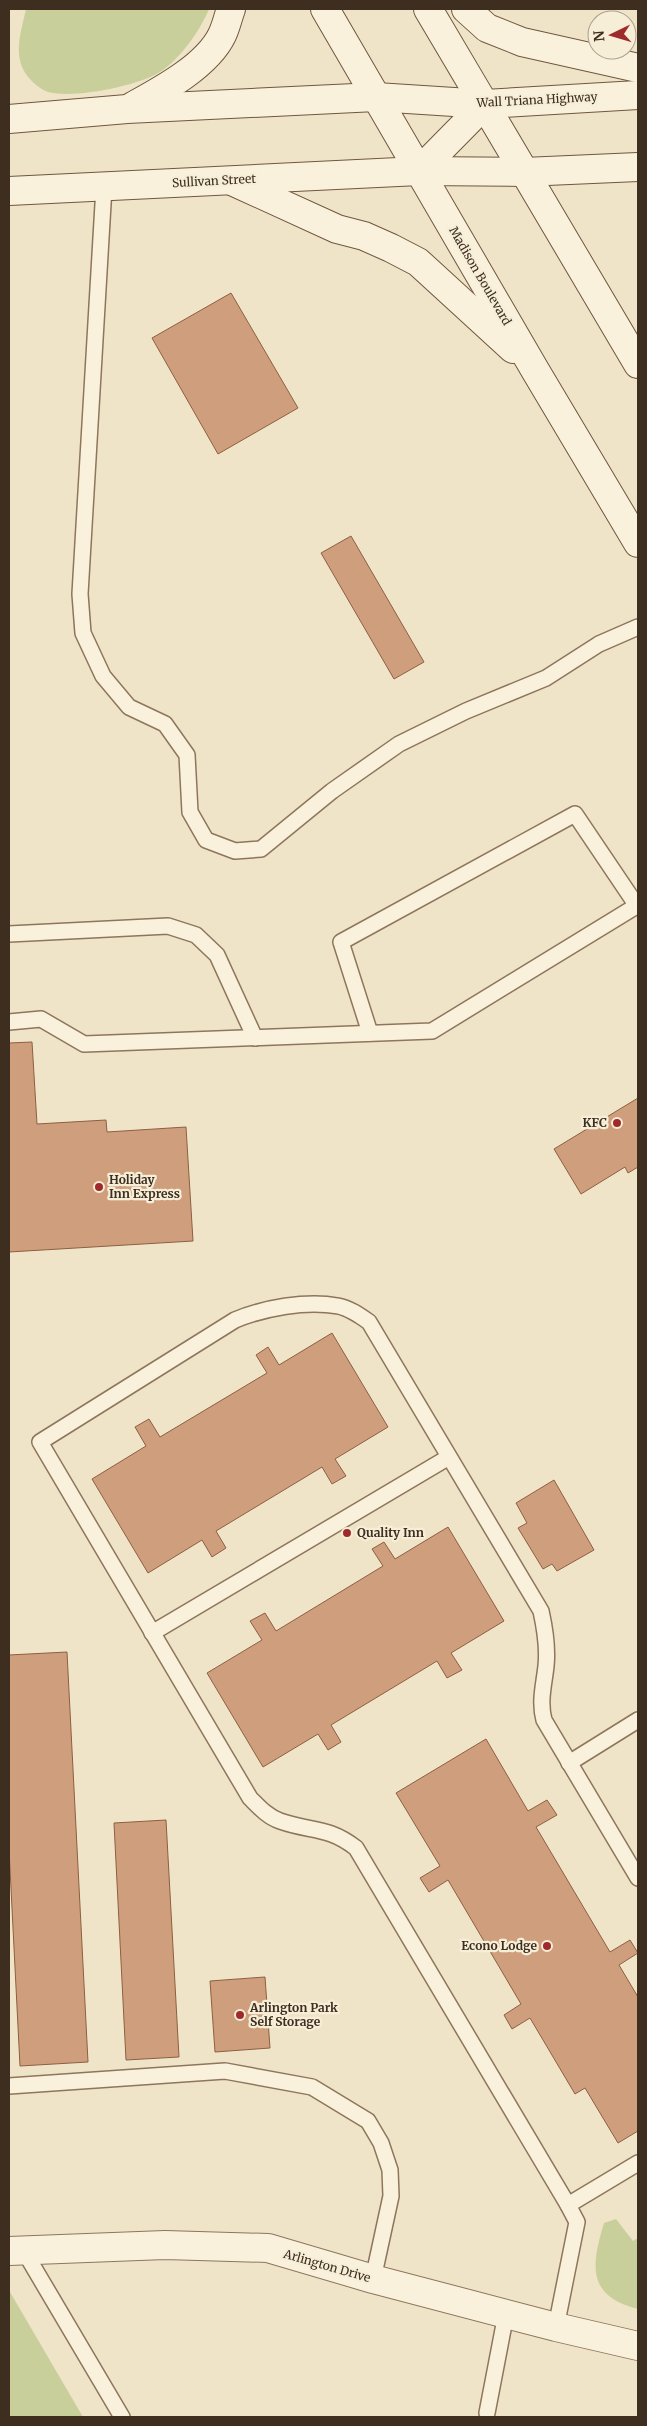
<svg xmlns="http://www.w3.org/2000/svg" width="647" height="2426" font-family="Merriweather,serif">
<rect width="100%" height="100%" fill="#f0e4c8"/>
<g fill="#c9cf9b">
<path d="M26,9H209C200,31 180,59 160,72C138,86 73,99 48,92C39,89 27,78 23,69C14,50 22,28 26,9Z"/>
<path d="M616,2219L633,2241L638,2238V2309C587,2296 591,2266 604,2223Z"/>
<path d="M9,2292H10L83,2417H9Z"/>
</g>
<g fill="#cf9f7d" stroke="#8d5f41">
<path d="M231,293L298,408L218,454L152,338Z"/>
<path d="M351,536L424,662L394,679L321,553Z"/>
<path d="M32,1042L37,1124L106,1120L107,1132L186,1127L193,1241L9,1252V1043Z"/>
<path d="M638,1098V1167L628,1173L625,1167L581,1194L554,1149Z"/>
<path d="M332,1333L388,1427L335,1459L346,1476L332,1484L322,1467L216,1531L226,1548L212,1557L202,1540L148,1573L92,1479L146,1446L135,1427L149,1419L160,1437L267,1373L256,1355L268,1347L279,1365Z"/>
<path d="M554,1480L594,1550L557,1571L552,1564L543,1569L518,1528L527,1523L516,1503Z"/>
<path d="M448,1527L504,1621L451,1653L462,1670L447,1678L437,1661L331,1725L341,1742L328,1750L318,1734L263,1767L207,1673L262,1640L250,1621L265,1613L276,1631L383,1566L372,1549L384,1542L395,1559Z"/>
<path d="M67,1652L88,2062L20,2066L9,1849V1655Z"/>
<path d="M486,1739L528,1811L547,1800L557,1815L536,1827L610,1952L630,1940L638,1953L619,1965L638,1997V2131L618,2143L585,2088L575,2094L530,2018L512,2029L504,2015L521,2004L448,1880L429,1892L420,1878L440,1866L396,1793Z"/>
<path d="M166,1820L179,2057L126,2060L114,1823Z"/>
<path d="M265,1977L270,2048L215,2052L210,1981Z"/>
</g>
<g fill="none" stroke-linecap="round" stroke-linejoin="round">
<g stroke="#8d765c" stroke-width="18">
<g id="lane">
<path d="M104,187L80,594L83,633L103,676L129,707L165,724L187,755L190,812L206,840L235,851L261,849L332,791L399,744L466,711L546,678L599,644L638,627"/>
<path d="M9,934L168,926L196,935L217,955L255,1038"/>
<path d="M9,1022L41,1019L84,1044L432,1031L638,905"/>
<path d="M370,1033L341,942L575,814L637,906"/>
<path d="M152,1633L449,1457"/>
<path d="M569,1763L638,1720"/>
<path d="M9,2086L225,2071L312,2087L368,2121L381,2143L390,2170L391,2196L373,2279"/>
<path d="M568,2205L638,2163"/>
<path d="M24,2251L122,2417"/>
<path d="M556,2327L577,2222L568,2205L356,1848C328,1826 311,1832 280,1821C268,1817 259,1807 250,1798L40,1442L235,1320C264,1308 306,1300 338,1306C349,1308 359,1315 369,1322L541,1611C545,1629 548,1647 546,1666C544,1685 539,1701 544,1720L638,1878"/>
<path d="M487,2413L506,2314"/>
</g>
</g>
<g stroke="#8d765c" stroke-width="30">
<path id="street" d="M9,2251L165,2245L268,2248L373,2279L556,2327L638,2346"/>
</g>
<g stroke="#6f573f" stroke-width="30">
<g id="secondary">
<path d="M325,9L535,370L638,543"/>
<path d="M428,9L638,364"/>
<path d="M466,9L487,28L522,42L638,68"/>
<path d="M133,106C162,90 207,66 222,35C226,27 228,17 231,9"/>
<path d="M9,119L127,109L376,97L485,104L638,95"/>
<path d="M419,171L485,104"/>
<path d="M234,182L337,229L364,236L391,248L418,262L513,349"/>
<path d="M9,191L419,171L524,172L638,167"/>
</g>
</g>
<use href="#lane" stroke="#faf1dc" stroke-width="15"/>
<use href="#street" stroke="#faf1dc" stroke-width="28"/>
<use href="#secondary" stroke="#faf1dc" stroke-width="28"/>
</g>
<g fill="#9e2a2b" stroke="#f7eed8" stroke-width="2">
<circle cx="617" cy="1123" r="5"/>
<circle cx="99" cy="1187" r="5"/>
<circle cx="347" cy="1533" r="5"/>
<circle cx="547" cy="1946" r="5"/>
<circle cx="240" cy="2015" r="5"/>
</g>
<g text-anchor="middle" stroke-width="4.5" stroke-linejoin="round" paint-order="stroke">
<g font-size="12" fill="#3d2e20" stroke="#f7eed8">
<text transform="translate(537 100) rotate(-3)" y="4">Wall Triana Highway</text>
<text transform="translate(214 181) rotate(-3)" y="4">Sullivan Street</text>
<text transform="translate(480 276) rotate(60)" y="4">Madison Boulevard</text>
<text transform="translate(327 2266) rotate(16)" y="4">Arlington Drive</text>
</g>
<g font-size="12" font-weight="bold" fill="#3d2e20" stroke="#f7eed8" text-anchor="start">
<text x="607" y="1127" text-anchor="end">KFC</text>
<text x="109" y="1184">Holiday<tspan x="109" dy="14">Inn Express</tspan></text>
<text x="357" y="1537">Quality Inn</text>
<text x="537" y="1950" text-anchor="end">Econo Lodge</text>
<text x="250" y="2012">Arlington Park<tspan x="250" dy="14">Self Storage</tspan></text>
</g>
</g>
<rect width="647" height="2426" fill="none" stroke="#3d2e20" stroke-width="20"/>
<g transform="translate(612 35) rotate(265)"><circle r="24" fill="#f7eed8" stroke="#ada18e"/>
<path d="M0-4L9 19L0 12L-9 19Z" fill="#9e2a2b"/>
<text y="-8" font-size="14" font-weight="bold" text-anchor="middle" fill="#3d2e20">N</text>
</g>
</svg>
